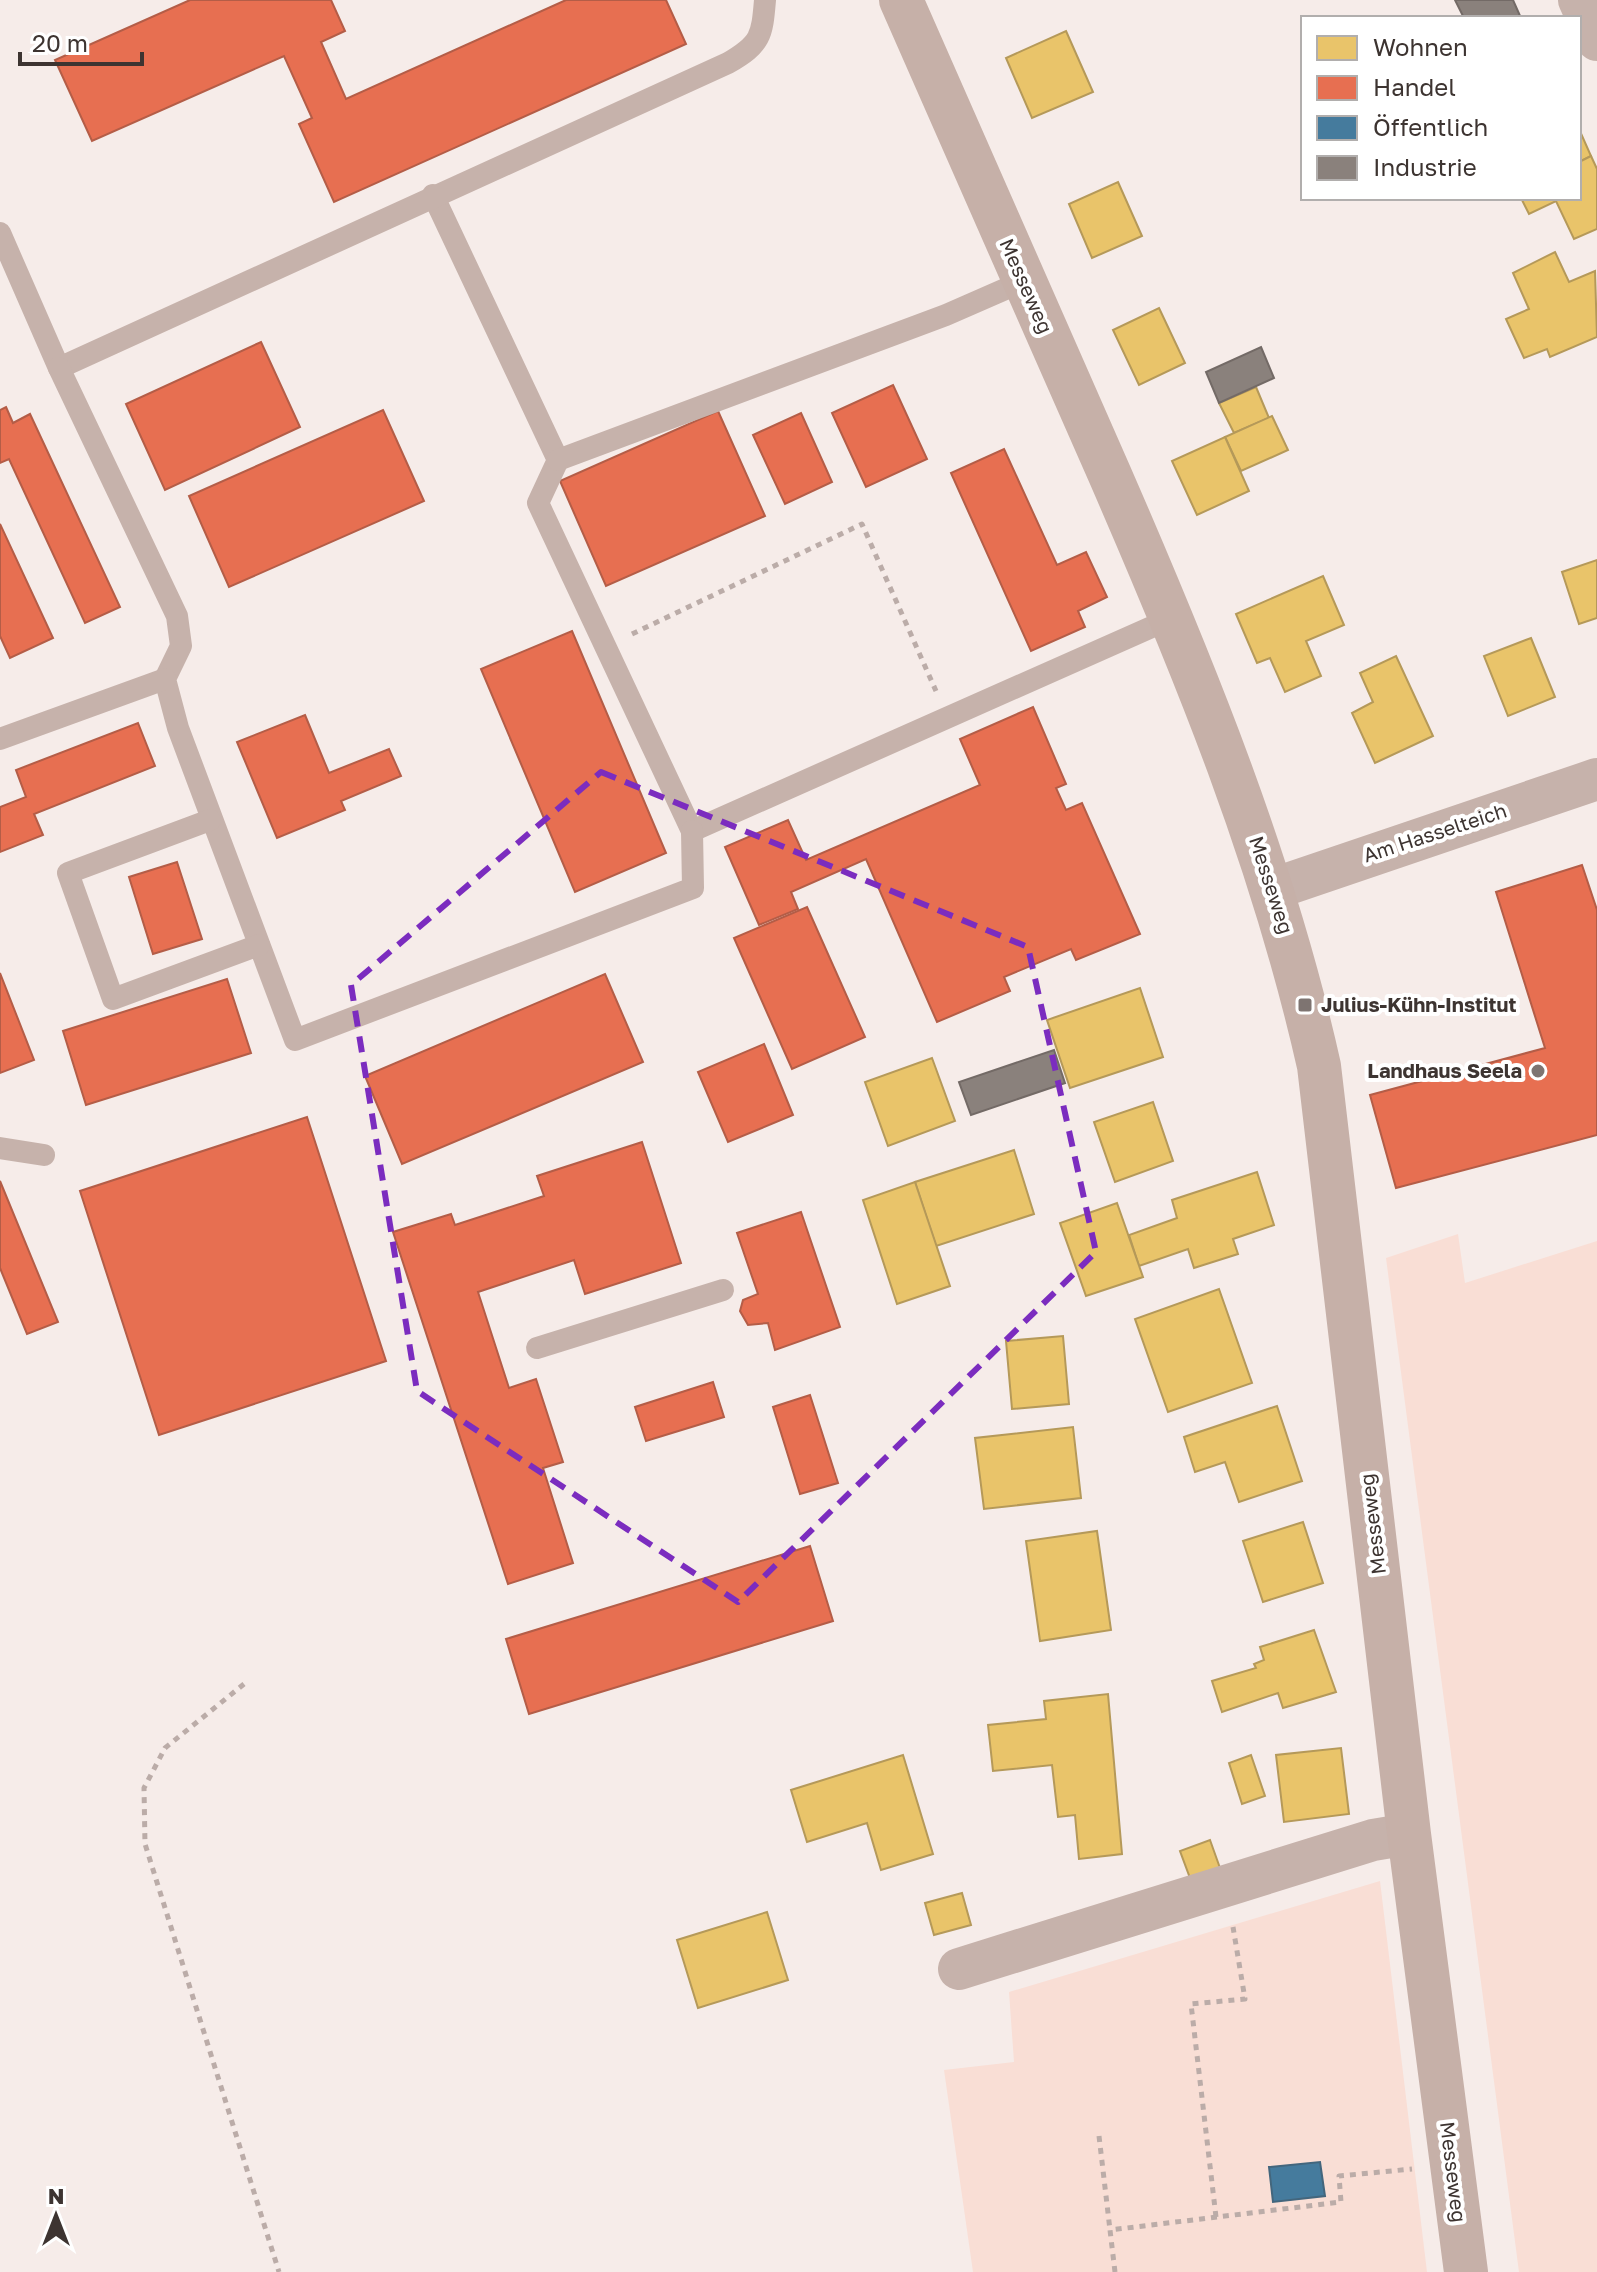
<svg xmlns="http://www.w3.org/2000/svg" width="1597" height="2272" font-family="'Golos Text',sans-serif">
<rect width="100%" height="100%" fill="#f6ece9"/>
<g fill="#f9ded5">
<path d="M1458,1234L1465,1283L1597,1241V2272H1519L1386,1258Z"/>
<path d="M1380,1881L1427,2272H973L944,2070L1014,2062L1009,1992Z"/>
</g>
<g fill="#e9c46a" stroke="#b59959" stroke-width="2">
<path d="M1066,31L1093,92L1032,118L1006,58Z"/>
<path d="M1579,129L1591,156L1579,162Z"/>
<path d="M1591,156L1597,169V229L1574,239L1556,201L1529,214L1521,198H1579V162Z"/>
<path d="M1118,182L1142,236L1092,258L1069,204Z"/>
<path d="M1555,252L1569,282L1595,271L1597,337L1550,357L1547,349L1524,358L1506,319L1529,309L1513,273Z"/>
<path d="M1159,308L1185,363L1139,385L1113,330Z"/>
<path d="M1256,387L1269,418L1234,433L1219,403Z"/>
<path d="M1272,416L1288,450L1241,471L1225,437Z"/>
<path d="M1225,437L1249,491L1197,515L1172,461Z"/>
<path d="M1597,560V618L1579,624L1562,572Z"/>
<path d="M1323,576L1344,625L1306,641L1321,676L1285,692L1270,658L1257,663L1236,614Z"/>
<path d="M1531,638L1555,697L1508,716L1484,656Z"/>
<path d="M1396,656L1433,736L1375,763L1352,713L1373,702L1360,673Z"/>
<path d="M1140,988L1163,1057L1070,1088L1047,1020Z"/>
<path d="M932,1058L955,1121L888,1146L865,1082Z"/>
<path d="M1153,1102L1173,1161L1115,1182L1094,1122Z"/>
<path d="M1014,1150L1034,1214L936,1246L915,1182Z"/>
<path d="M1257,1172L1274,1225L1233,1239L1238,1254L1194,1268L1188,1249L1139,1266L1129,1235L1177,1218L1172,1200Z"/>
<path d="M915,1182L950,1286L897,1304L863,1200Z"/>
<path d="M1117,1203L1143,1277L1086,1296L1060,1223Z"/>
<path d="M1219,1289L1252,1383L1168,1412L1135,1319Z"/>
<path d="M1063,1336L1069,1404L1012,1409L1006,1341Z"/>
<path d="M1277,1406L1302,1481L1239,1502L1225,1462L1195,1472L1184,1437Z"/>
<path d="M1073,1427L1081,1498L984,1509L975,1438Z"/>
<path d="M1303,1522L1323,1583L1263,1602L1243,1541Z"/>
<path d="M1097,1531L1111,1630L1040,1641L1026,1541Z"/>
<path d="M1314,1630L1336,1692L1283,1708L1278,1693L1222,1712L1212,1681L1256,1668L1254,1664L1264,1660L1260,1647Z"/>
<path d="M1108,1694L1122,1854L1079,1859L1075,1815L1058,1817L1052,1765L993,1771L988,1725L1046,1719L1044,1701Z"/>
<path d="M1341,1748L1349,1814L1284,1822L1276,1755Z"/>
<path d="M903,1755L933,1854L881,1870L867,1823L807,1842L791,1790Z"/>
<path d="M1251,1755L1265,1796L1242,1804L1229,1763Z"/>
<path d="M1210,1840L1220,1868L1190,1878L1180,1851Z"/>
<path d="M962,1893L971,1925L934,1935L925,1903Z"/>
<path d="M767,1912L788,1980L698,2008L677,1940Z"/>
</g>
<g fill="#e76f51" stroke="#b45d47" stroke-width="2">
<path d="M190,0H331L345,31L321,42L346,99L566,0H666L686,44L334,202L299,124L312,118L284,56L92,141L55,60Z"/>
<path d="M261,342L300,427L165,490L126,404Z"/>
<path d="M893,385L927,459L866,487L832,413Z"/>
<path d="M6,407L13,423L30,414L120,607L85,623L9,459L0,463V410Z"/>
<path d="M383,410L424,501L229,587L189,496Z"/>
<path d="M718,411L765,516L606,586L560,481Z"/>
<path d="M801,413L832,482L785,504L753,435Z"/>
<path d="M1004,449L1057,565L1086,552L1107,597L1078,611L1085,627L1031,651L951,473Z"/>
<path d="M0,524L53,638L10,658L0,636Z"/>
<path d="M572,631L666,853L575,892L481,669Z"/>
<path d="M1033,707L1066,784L1056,788L1066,810L1082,803L1140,934L1076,960L1071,949L1004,977L1010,991L937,1022L866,859L791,892L798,909L759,925L725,847L788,820L806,860L980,785L960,739Z"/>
<path d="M305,715L329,773L389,749L401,776L341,801L345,810L277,838L237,742Z"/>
<path d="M138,723L155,766L34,814L43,835L0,852V807L26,797L16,770Z"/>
<path d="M177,862L202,939L153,954L129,877Z"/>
<path d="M1582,865L1597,910V1135L1396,1188L1370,1095L1545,1048L1496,892Z"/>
<path d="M807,907L865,1037L792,1069L734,938Z"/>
<path d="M0,973L34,1060L0,1073Z"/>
<path d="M605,974L643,1062L402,1164L365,1076Z"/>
<path d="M227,979L251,1053L86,1105L63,1031Z"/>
<path d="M764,1044L793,1115L728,1142L698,1072Z"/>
<path d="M307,1117L386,1361L159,1435L80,1191Z"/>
<path d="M642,1142L681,1263L585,1294L574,1260L478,1292L509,1388L536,1379L563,1462L543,1468L573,1563L508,1584L393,1232L451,1214L455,1225L544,1196L537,1176Z"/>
<path d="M0,1181L58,1322L27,1334L0,1268Z"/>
<path d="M801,1212L840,1327L775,1350L768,1323L748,1325L740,1311L743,1300L758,1294L737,1233Z"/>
<path d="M713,1382L724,1417L646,1441L635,1407Z"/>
<path d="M810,1395L838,1483L800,1494L773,1407Z"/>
<path d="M810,1546L833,1621L529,1714L506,1639Z"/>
</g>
<path fill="#457b9d" stroke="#43667d" stroke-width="2" d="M1320,2162L1325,2196L1273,2202L1269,2167Z"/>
<g fill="#8a817c" stroke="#736a66" stroke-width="2">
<path d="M1455,0H1513L1521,18H1464Z"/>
<path d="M1261,347L1274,378L1219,403L1206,372Z"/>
<path d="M1054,1050L1065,1083L971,1115L959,1082Z"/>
</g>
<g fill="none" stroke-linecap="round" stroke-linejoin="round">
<g stroke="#bbaca8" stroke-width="5" stroke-dasharray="6 6" stroke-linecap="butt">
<path d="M632,634L862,524L936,691"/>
<path d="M244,1684L165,1748L144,1788L145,1844L279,2272"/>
<path d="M1099,2136L1110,2230"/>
<path d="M1216,2217L1191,2004L1245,1999L1233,1927"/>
<path d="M1115,2272L1110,2230L1341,2202L1339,2176L1412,2169"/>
</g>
<g stroke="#c6b2ab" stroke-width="22">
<path d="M433,195L558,460L538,503L692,831L1172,618"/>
<path d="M0,233L59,368L728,63C761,44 762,36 765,0"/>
<path d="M59,368L177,616L181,646L165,679L178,728L295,1040L693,888L692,831"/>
<path d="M558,460L946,315L1024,281"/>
<path d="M0,739L165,679"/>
<path d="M210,820L68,873L113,999L259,945"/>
<path d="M0,1148L44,1155"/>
<path d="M537,1348L723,1290"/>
</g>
<g stroke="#c6b2ab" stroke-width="42">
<path d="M1579,0L1597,40"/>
<path d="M1273,889L1597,779"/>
<path d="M959,1969L1373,1840L1409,1834"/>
</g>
<path stroke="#c6b0a8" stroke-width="44" d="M901,0C970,158 1041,316 1110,475C1194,668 1273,861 1319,1066L1409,1834L1466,2272"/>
</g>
<path fill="none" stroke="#7b2cbf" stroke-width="6" stroke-dasharray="16 10" stroke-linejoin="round" d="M601,772L1028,947L1096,1252L738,1602L417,1391L351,985Z"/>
<g fill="#7e7471" stroke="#fff" stroke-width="3">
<rect x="1297" y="997" width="16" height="16" rx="4"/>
<circle cx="1538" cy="1071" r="8"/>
</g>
<g text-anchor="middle" stroke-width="8" stroke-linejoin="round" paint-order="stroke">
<g font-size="20" fill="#3d3431" stroke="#fff">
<text transform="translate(1026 286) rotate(66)" y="7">Messeweg</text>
<text transform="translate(1435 833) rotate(-18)" y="7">Am Hasselteich</text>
<text transform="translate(1271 885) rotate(72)" y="7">Messeweg</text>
<text transform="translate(1373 1524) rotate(-97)" y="7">Messeweg</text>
<text transform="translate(1453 2172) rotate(83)" y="7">Messeweg</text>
</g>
<g font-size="20" font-weight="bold" fill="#3d3431" stroke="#fff" text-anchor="start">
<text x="1321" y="1012">Julius-Kühn-Institut</text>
<text x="1522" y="1078" text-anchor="end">Landhaus Seela</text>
</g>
</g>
<rect x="1301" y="16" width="280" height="184" fill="#ffffff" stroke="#b1aead" stroke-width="2"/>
<rect x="1317" y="36" width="40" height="24" fill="#e9c46a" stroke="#b1aead" stroke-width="2"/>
<text x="1373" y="56" font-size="24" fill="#3d3431">Wohnen</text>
<rect x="1317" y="76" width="40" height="24" fill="#e76f51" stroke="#b1aead" stroke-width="2"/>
<text x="1373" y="96" font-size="24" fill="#3d3431">Handel</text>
<rect x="1317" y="116" width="40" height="24" fill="#457b9d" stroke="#b1aead" stroke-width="2"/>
<text x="1373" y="136" font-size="24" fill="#3d3431">Öffentlich</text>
<rect x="1317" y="156" width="40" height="24" fill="#8a817c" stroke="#b1aead" stroke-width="2"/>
<text x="1373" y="176" font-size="24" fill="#3d3431">Industrie</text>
<g transform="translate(56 2216)" stroke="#ffffff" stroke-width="6" paint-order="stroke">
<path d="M0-6L14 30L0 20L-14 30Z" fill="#3d3431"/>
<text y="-12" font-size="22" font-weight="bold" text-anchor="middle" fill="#3d3431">N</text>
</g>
<path d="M20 52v12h122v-12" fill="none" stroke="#3d3431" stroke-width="4"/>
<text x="32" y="52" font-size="24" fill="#3d3431" stroke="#ffffff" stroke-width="6" paint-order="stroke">20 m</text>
</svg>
